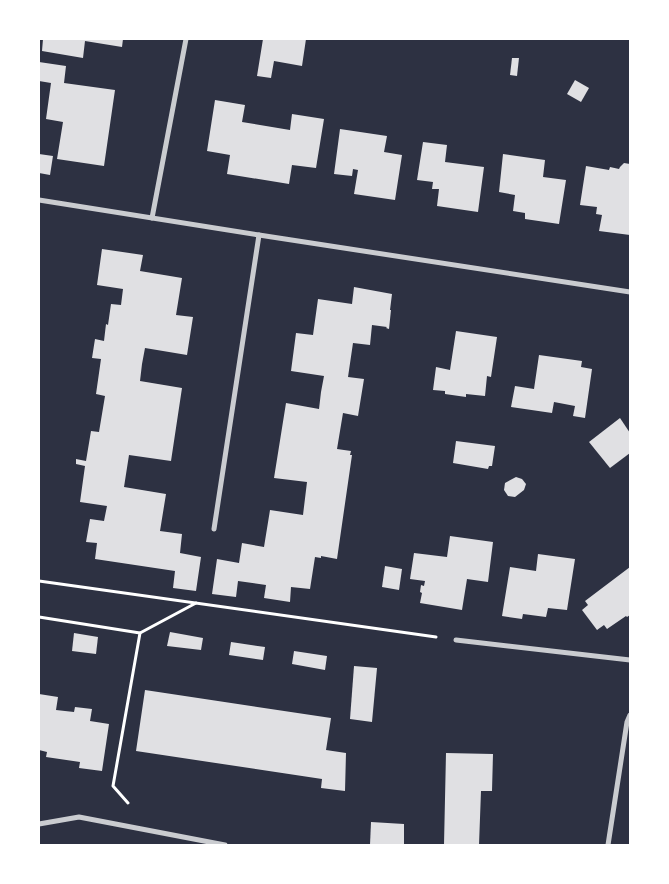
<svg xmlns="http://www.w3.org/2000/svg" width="669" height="884" font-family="'Varela Round',sans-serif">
<rect width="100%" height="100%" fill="#2d3142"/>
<g fill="#e0e0e3">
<path d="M43,39H123L122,47L85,41L83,58L42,51Z"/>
<path d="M263,39H306L302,66L274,61L271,78L257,76Z"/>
<path d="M512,58H519L517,76L510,75Z"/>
<path d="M39,62L66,66L64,83L115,90L104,166L57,159L63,122L46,119L51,83L39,81Z"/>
<path d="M575,80L589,88L581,102L567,94Z"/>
<path d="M215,100L245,105L242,122L290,130L292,114L324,119L316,168L292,165L289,184L227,174L230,155L207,151Z"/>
<path d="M340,129L387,136L384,152L402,155L395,200L354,194L358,170L353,169L352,176L334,174Z"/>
<path d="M423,142L447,145L445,162L484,167L478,212L437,206L439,189H432L433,182L417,180Z"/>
<path d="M39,154L53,156L50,175L39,173Z"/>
<path d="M503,154L545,160L543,177L566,180L559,224L525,219V213L513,211L515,195L499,192Z"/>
<path d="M624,163L630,164V235L599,231L602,215L596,214L597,207L580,205L586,166L609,170L610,167L619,169L620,167Z"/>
<path d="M102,249L143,255L140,271L182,278L176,315L193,317L187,355L145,348L142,364L140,381L182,388L171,461L129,455L124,487L166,494L160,531L182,534L180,553L201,557L196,591L173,588L175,571L95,559L97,543L86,542L90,519L104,521L107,506L80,502L85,466L76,464V459L86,461L91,431L99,432L105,396L96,394L101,359L92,358L95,339L104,341L106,324L108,325L111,304L121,305L123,289L97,285Z"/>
<path d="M354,287L392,294L390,310H391L389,329L386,328L387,327L372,325L370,345L353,343L348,377L364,379L358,416L343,413L337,449L351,451L350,455H352L337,559L321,556V558L315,557L310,589L291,587L290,602L264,598L266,585L238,581L236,597L212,594L217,559L239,563L242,543L264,547L270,510L303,515L307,482L274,478L286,403L319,409L321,392L324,376L291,371L296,333L313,335L318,299L352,304Z"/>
<path d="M456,331L497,337L491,377L487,376L485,396L466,394V397L445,394V391L433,390L436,367L450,370Z"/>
<path d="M539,355L582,361L581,367L592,369L585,418L573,416L575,406L554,402L552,413L511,407L515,386L534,389Z"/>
<path d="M620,418L630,433V453L610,468L589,442Z"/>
<path d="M456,441L495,446L492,466H489L488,469L453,463Z"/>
<path d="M516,477L522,479L526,484L524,490L515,497L508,496L504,490L505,483Z"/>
<path d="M450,536L493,542L488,582L467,579L462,610L420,603L422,593L420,592L421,585L424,586L425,581L410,579L414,553L447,557Z"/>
<path d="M538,554L575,559L567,610L548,608L546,617L523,614L522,619L502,616L510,567L536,571Z"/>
<path d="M385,566L402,569L399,590L382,587Z"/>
<path d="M630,567V615L627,617L626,616L607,629L604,625L597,630L582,610L588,605L585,601Z"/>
<path d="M170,632L203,638L201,650L167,646Z"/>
<path d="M74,633L98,637L96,654L72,651Z"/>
<path d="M231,642L265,647L263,660L229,655Z"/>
<path d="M294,651L327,656L325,670L292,664Z"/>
<path d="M354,666L377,668L372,722L350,719Z"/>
<path d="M145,690L331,718L326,750L346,753L345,791L321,788L322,779L136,751Z"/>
<path d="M39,694L58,697L56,710L74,712L75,707L92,709L90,721L109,724L102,771L79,768L80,762L46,757L47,752L39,750Z"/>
<path d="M446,753L493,754L492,791H481L479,845H444Z"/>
<path d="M371,822L404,824V845H370Z"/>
</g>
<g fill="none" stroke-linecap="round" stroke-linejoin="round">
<g stroke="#fff" stroke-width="3">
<path d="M39,581L436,637"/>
<path d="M39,617L140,633"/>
<path d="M128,803L113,786L140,633L196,603"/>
</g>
<g stroke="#caccd0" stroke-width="5">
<path d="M39,200L259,235L630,292"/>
<path d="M152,218L186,39"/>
<path d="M214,529L259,235"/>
<path d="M456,640L630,660"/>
<path d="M39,824L79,817L225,845"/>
<path d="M608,845L627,722L630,715"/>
</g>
</g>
<rect width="669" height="884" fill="none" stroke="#ffffff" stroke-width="80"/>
</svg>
